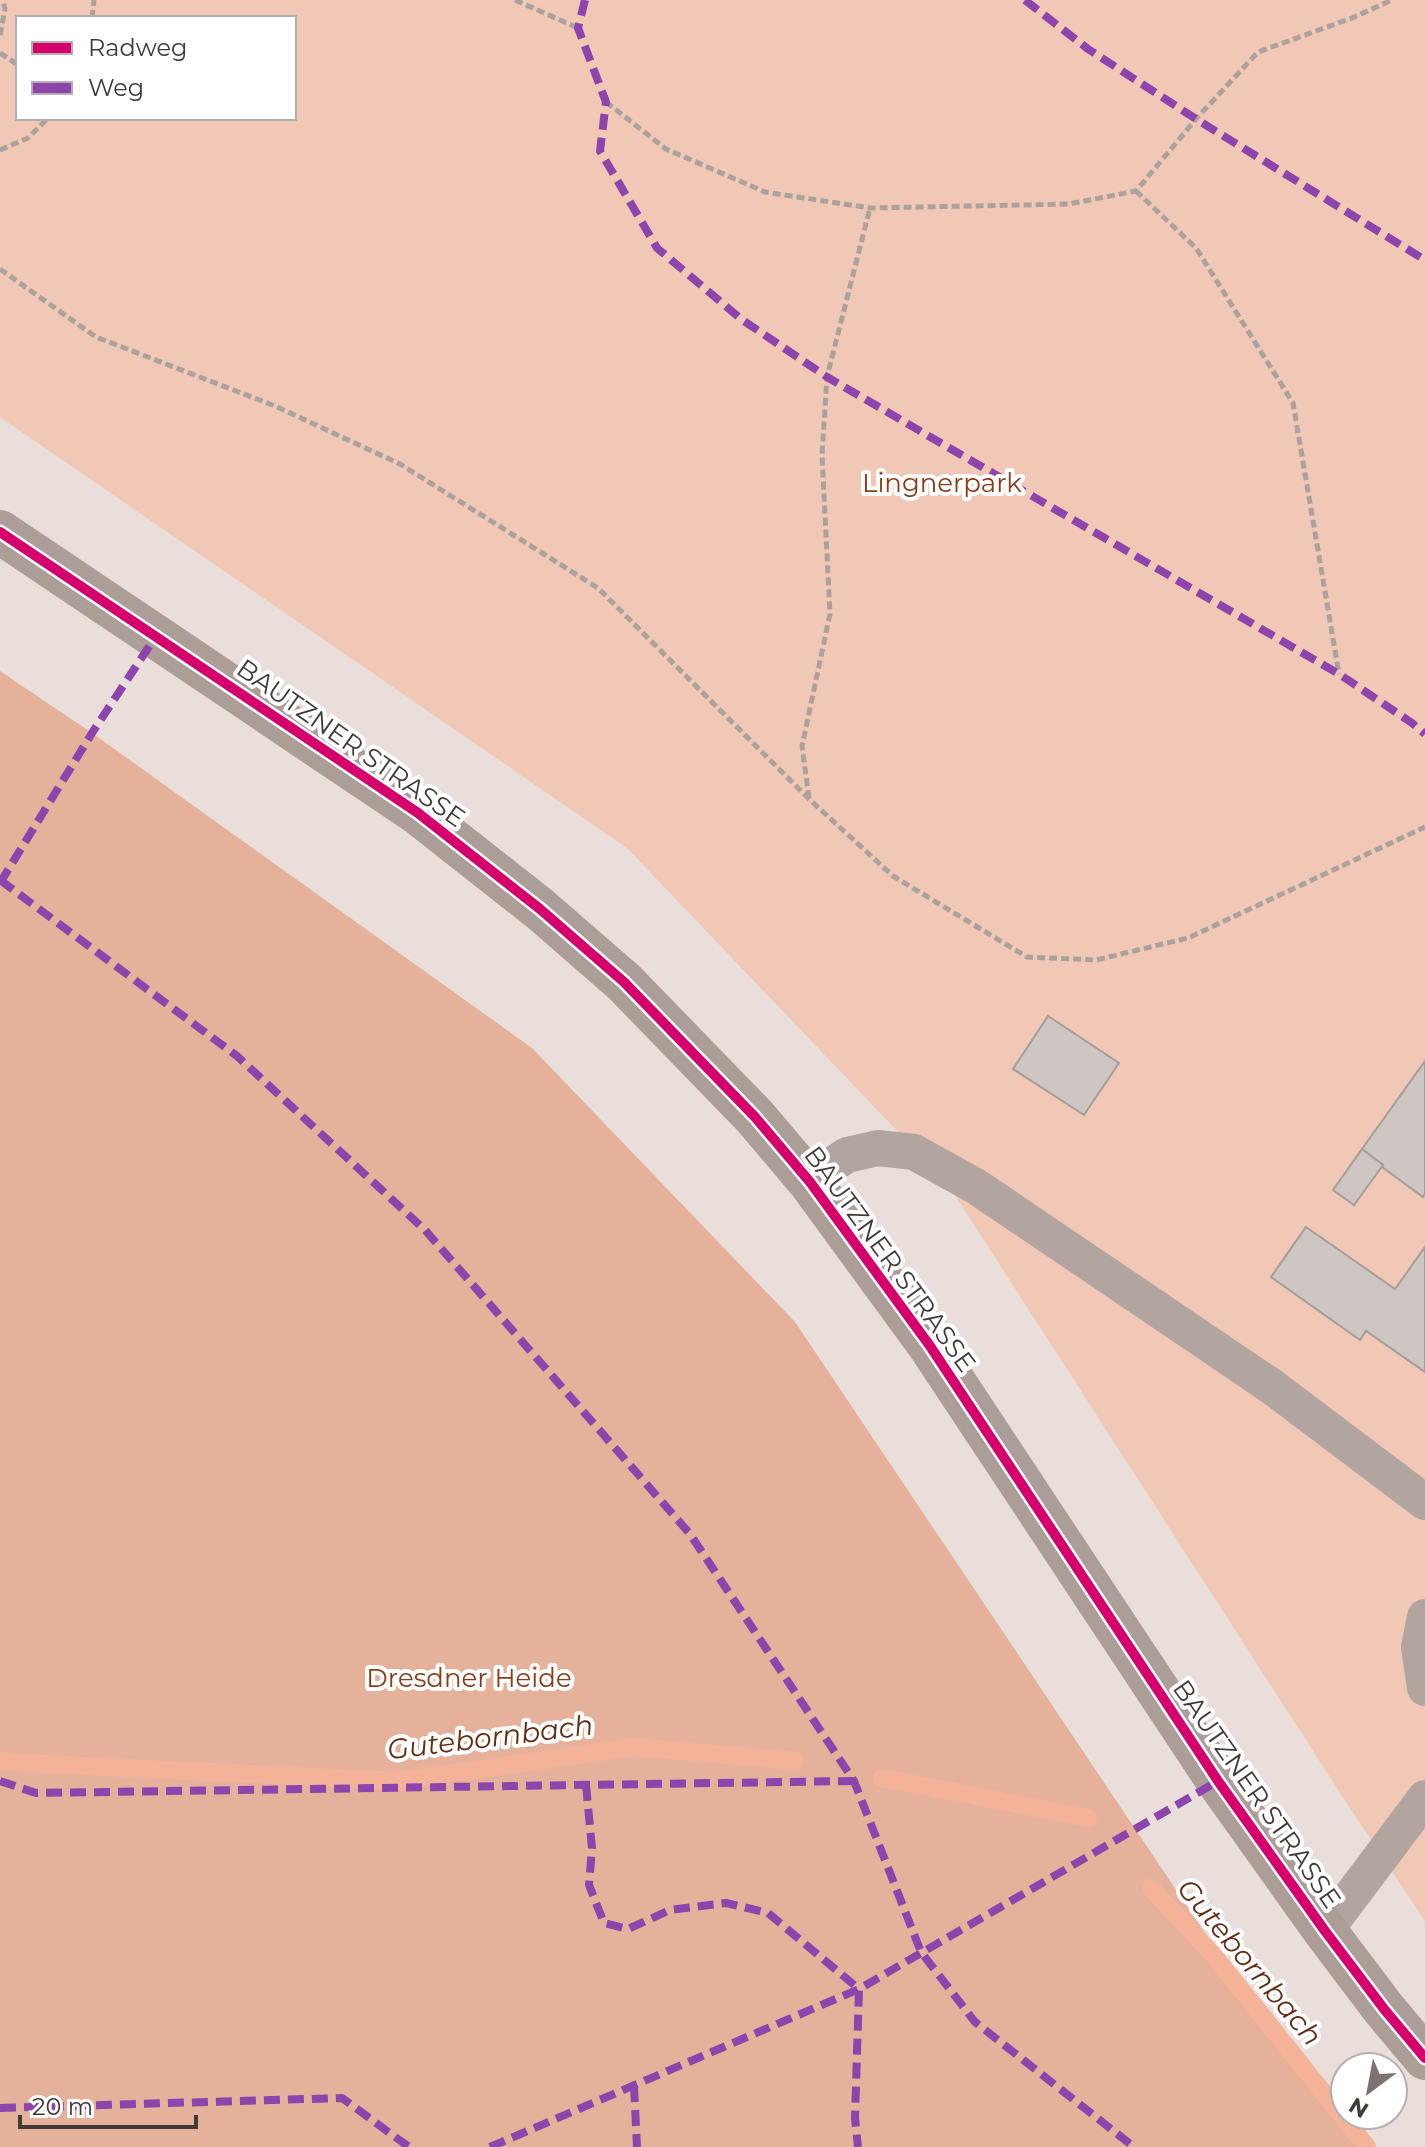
<svg xmlns="http://www.w3.org/2000/svg" width="1425" height="2147" font-family="Montserrat,sans-serif">
<rect width="100%" height="100%" fill="#e9ded9"/>
<path fill="#f1c7b6" fill-rule="evenodd" d="M0,0H1425V1921L1335,1785L947,1183L627,848L0,417ZM18,18H294V118H18Z"/>
<path fill="#e5b19b" d="M0,671L92,733L532,1048L795,1322L1297,2070L1374,2147H0Z"/>
<g fill="none" stroke-linecap="round" stroke-linejoin="round">
<g stroke="#f4b399" stroke-width="18">
<path d="M0,1761L43,1764L398,1781L634,1747L795,1761"/>
<path d="M882,1778L1088,1818"/>
<path d="M1151,1888L1215,1957L1367,2147"/>
</g>
</g>
<g fill="#cec6c2" stroke="#a59d99" stroke-width="2">
<path d="M1048,1016L1119,1063L1084,1115L1013,1069Z"/>
<path d="M1425,1061V1194L1423,1197L1382,1167L1383,1165L1362,1149Z"/>
<path d="M1362,1149L1383,1165L1354,1205L1333,1190Z"/>
<path d="M1306,1227L1395,1289L1425,1247V1372L1366,1331L1360,1340L1271,1277Z"/>
</g>
<g fill="none" stroke-linecap="round" stroke-linejoin="round">
<g stroke="#aca29d" stroke-width="5" stroke-dasharray="8 4" stroke-linecap="butt">
<path d="M515,0L578,28"/>
<path d="M92,18L94,0"/>
<path d="M0,35L5,9L3,0"/>
<path d="M0,53L18,65"/>
<path d="M606,102L666,149L765,192L870,208L1069,204L1136,191L1196,119L1258,52L1352,18L1392,0"/>
<path d="M0,150L28,138L48,118"/>
<path d="M1136,191L1196,248L1293,403L1339,674"/>
<path d="M0,269L96,337L275,406L400,464L598,588L809,799L893,876L1027,957L1096,960L1188,938L1425,827"/>
<path d="M809,798L802,746L830,614L822,455L827,377L870,208"/>
</g>
<g stroke="#b2a5a0" stroke-width="36">
<path d="M810,1182L818,1174L847,1155L878,1148L914,1152L977,1187L1271,1386L1425,1502"/>
<path d="M1425,1617L1419,1647L1425,1688"/>
<path d="M1325,1931L1425,1798"/>
</g>
<path stroke="#ac9d96" stroke-width="44" d="M0,532L418,813L540,909L624,982L755,1117L810,1182L930,1346L1218,1781L1325,1931L1384,2009L1425,2058"/>
<g stroke="#aaa09c" stroke-width="2">
<path d="M0,520L464,831L551,899L628,967L700,1038L765,1109L872,1243L942,1340L1228,1773L1334,1920L1394,2001L1425,2038"/>
<path d="M0,549L412,825L534,919L608,985L678,1057L743,1129L851,1259L920,1355L1206,1787L1316,1942L1371,2014L1425,2078"/>
</g>
<g stroke="#8e44ad" stroke-width="8" stroke-dasharray="16 8" stroke-linecap="butt">
<path d="M585,0L578,28L606,102L600,151L657,248L741,319L827,377L1339,674L1412,723L1425,734"/>
<path d="M1025,0L1088,49L1196,119L1425,260"/>
<path d="M0,880L237,1056L425,1230L690,1534L854,1781L921,1952L975,2022L1134,2147"/>
<path d="M0,883L92,733L156,636"/>
<path d="M0,1781L36,1793L854,1781"/>
<path d="M586,1785L592,1848L589,1885L604,1923L628,1929L670,1910L726,1903L768,1913L859,1989L855,2118L858,2147"/>
<path d="M634,2086L637,2147"/>
<path d="M0,2108L342,2098L409,2147"/>
<path d="M490,2147L859,1989L1218,1781"/>
</g>
<g stroke="#fff" stroke-width="15">
<path id="cycleway" d="M0,532L418,813L540,909L624,982L755,1117L810,1182L930,1346L1218,1781L1325,1931L1384,2009L1425,2058"/>
</g>
<use href="#cycleway" stroke="#d6006c" stroke-width="10"/>
</g>
<g text-anchor="middle" stroke-width="8" stroke-linejoin="round" paint-order="stroke">
<g font-size="26" fill="#8a3c18" stroke="#fff">
<text x="942" y="492">Lingnerpark</text>
<text x="469" y="1687">Dresdner Heide</text>
</g>
<g font-size="26" fill="#423a37" stroke="#fff">
<text transform="translate(351 743) rotate(35)" y="9">BAUTZNER STRASSE</text>
<text transform="translate(890 1259) rotate(54)" y="9">BAUTZNER STRASSE</text>
<text transform="translate(1257 1794) rotate(55)" y="9">BAUTZNER STRASSE</text>
</g>
<g font-size="28" font-style="italic" fill="#632c13" stroke="#fff">
<text transform="translate(490 1737) rotate(-7)" y="10">Gutebornbach</text>
<text transform="translate(1250 1962) rotate(50)" y="10">Gutebornbach</text>
</g>
</g>
<rect x="16" y="16" width="280" height="104" fill="#ffffff" stroke="#b3b0af" stroke-width="2"/>
<rect x="32" y="42" width="40" height="12" fill="#d6006c" stroke="#b3b0af" stroke-width="2"/>
<text x="88" y="56" font-size="24" fill="#423a37">Radweg</text>
<rect x="32" y="82" width="40" height="12" fill="#8e44ad" stroke="#b3b0af" stroke-width="2"/>
<text x="88" y="96" font-size="24" fill="#423a37">Weg</text>
<g transform="translate(1369 2091) rotate(212)"><circle r="38" fill="#ffffff" stroke="#b3b0af" stroke-width="2"/>
<path d="M0-6L14 30L0 20L-14 30Z" fill="#7c7370"/>
<text y="-12" font-size="22" font-weight="bold" text-anchor="middle" fill="#423a37">N</text>
</g>
<path d="M20 2115v12h176v-12" fill="none" stroke="#423a37" stroke-width="4"/>
<text x="32" y="2115" font-size="24" fill="#423a37" stroke="#ffffff" stroke-width="6" paint-order="stroke">20 m</text>
</svg>
